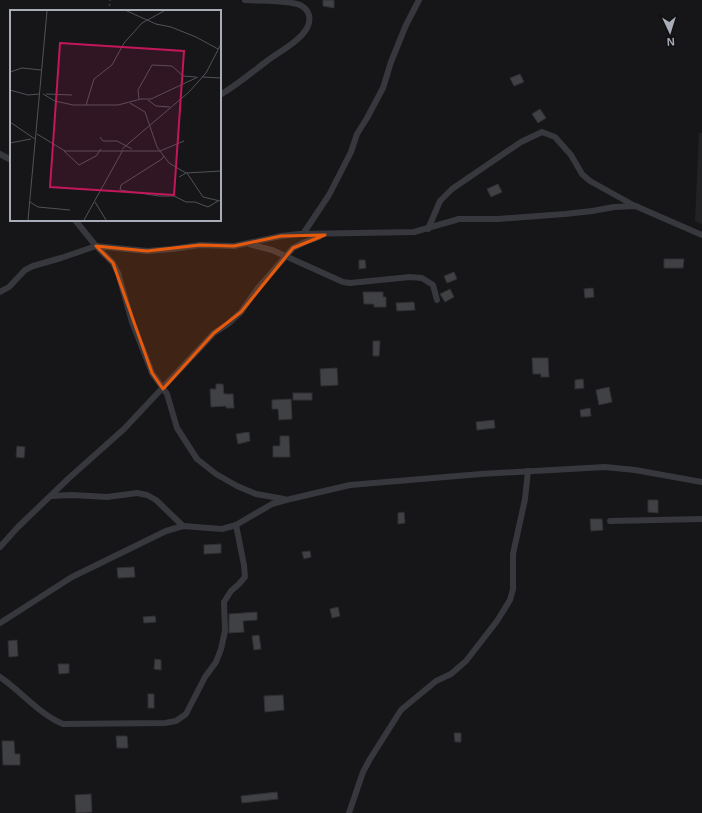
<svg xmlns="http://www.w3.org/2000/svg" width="702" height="813" font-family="Arial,sans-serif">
<rect width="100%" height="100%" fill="#161618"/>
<path fill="#222225" d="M699,133H702V224L695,221Z"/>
<g fill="#404145" stroke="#303034">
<path d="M323,0H334V8L323,6Z"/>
<path d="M520,74L524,82L514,86L510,78Z"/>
<path d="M540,109L546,118L538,123L532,114Z"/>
<path d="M498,184L502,192L491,197L487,189Z"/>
<path d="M664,259H684L683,268H664Z"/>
<path d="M359,260H365L366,268L359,269Z"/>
<path d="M454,272L457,279L447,283L444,276Z"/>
<path d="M593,288L594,297L585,298L584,289Z"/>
<path d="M450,289L454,297L445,302L440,294Z"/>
<path d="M363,292H383V297H386V307H374V304H364Z"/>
<path d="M414,302L415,310L397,311L396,303Z"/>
<path d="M373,341H380L379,356H373Z"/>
<path d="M532,358H548L549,377H541V374H533Z"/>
<path d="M337,368L338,385L321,386L320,369Z"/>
<path d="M583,379L584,388L575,389V380Z"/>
<path d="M216,384H223L224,394H233L234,408H226V406L211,407L210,389H216Z"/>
<path d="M609,387L612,402L599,405L596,390Z"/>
<rect x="293" y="393" width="19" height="7"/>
<path d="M291,399L292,419L279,420L278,409H272V400Z"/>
<path d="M590,408L591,416L581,417L580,410Z"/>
<path d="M494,420L495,428L477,430L476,422Z"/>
<path d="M249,432L250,441L238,444L236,434Z"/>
<path d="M280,436H289L290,457H273V446H280Z"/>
<path d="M17,446L25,447L24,458L16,457Z"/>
<path d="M648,500H658V513L648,512Z"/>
<path d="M404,512L405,523L398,524V513Z"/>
<path d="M590,519H602L603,530L591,531Z"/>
<path d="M221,544V553L204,554V545Z"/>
<path d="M310,551L311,557L304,559L302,552Z"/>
<path d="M134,567L135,577L118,578L117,568Z"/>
<path d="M338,607L340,616L332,618L330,609Z"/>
<path d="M257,612V620L243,621L244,632L229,633V614Z"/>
<path d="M155,616L156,622L144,623L143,617Z"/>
<path d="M259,635L261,649L254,650L252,636Z"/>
<path d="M17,640L18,656L9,657L8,641Z"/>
<path d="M155,659L161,660V670L154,669Z"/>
<path d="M58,664H69V673L59,674Z"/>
<rect x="148" y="694" width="6" height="14"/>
<path d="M283,695L284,710L265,712L264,696Z"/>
<path d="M454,733H461V742H455Z"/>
<path d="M116,736H127L128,748H117Z"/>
<path d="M2,741H14L15,754H20V765H3Z"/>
<path d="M277,792L278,799L242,803L241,796Z"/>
<path d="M91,794L92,812L76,813L75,795Z"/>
</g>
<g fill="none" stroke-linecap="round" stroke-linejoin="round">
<path stroke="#3d3f44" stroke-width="1.5" stroke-dasharray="2 3" stroke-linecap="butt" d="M109,11L110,0"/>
<g stroke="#37383d" stroke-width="6">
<path d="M220,95C237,85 251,73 267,61C279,52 300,41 307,28C312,19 309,9 300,5C288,0 259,1 245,0"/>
<path d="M0,154L11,160"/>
<path d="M75,220L96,246L113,263L118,273L132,322L152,373L167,394L177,428L197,459L216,474L237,486L256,494L284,499"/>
<path d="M428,229L440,201L452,189L521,142L542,132L555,137L571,155L582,174L590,181L635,206"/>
<path d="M303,234L329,195L351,152L357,134L367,118L383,88L391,62L406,25L419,0"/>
<path d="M249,244L272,250L343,282L350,283L410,277L422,278L433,285L437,300"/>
<path d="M0,292L9,287L25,270L33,266L61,258L96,246L147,251L172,249L200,245L234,246L281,236L299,234L414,232L459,219H498L565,214L592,211L614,207L636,206L640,208L702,235"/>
<path d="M51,496L72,495L107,497L137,493L147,495L156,500L183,526"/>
<path d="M610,521L702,519"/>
<path d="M0,547L18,527L69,478L124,429L214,333L228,324L241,312L258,288L293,248L305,242L319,237"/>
<path d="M0,623L72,577L166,531L183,526L222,529L236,525L272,504L286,500L350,485L481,474L605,467L635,470L702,482"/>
<path d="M0,677C21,691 39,714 63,724L165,723L176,721L186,714L205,677L216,662L221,649L225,631L224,602L231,591L239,584L245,577L244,565L236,525"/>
<path d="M349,813L363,772L370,759L401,710L436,681L451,674L466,661L497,621L510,600L513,589V554L525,499L528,471"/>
</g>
</g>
<path fill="#e8590c" fill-opacity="0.2" stroke="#e8590c" stroke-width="3" stroke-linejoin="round" d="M325,235L293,248L241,312L214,333L163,389L152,373L113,263L96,246L147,251L200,245L234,246L281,236Z"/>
<g transform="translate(10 10)">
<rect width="211" height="211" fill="#161618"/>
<path fill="none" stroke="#505258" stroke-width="1" d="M117,1L146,14L161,17L186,27L208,39M0,62L12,58L31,60M192,67L211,68M0,80L18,85L29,84M33,84L45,91L63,95H108L131,89H141L188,67M36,84L62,85M129,89L128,80L142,55L162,56L173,66L186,67M138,90L146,96L160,97M120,93L135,102L147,137L159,153L176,163M76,95L84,69L102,55L114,33L132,13L154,1M0,112L25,129M27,124L55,141H150L174,131M90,127L93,131H107L122,139M0,133L21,129M112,139L179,82L196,63L211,34M54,141L69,155L86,146L91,139M154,146L152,149L111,175L110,180L149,186H164L176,192H185L198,197L208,191M177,163L193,187L210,191M169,167L176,163L211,161M20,192L28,197L60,200M85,192L96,210M18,210L37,1M74,210L113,140"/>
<path fill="#c2185b" fill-opacity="0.15" stroke="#c2185b" stroke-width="2" d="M50,33L174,41L164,185L40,177Z"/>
<rect width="211" height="211" fill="none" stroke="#a8adb8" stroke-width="2"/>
</g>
<g transform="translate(670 32) rotate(176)" stroke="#111113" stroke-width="3" paint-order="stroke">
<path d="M0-3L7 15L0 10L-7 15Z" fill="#a8adb8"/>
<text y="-6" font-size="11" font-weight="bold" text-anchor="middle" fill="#a8adb8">N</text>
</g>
</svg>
